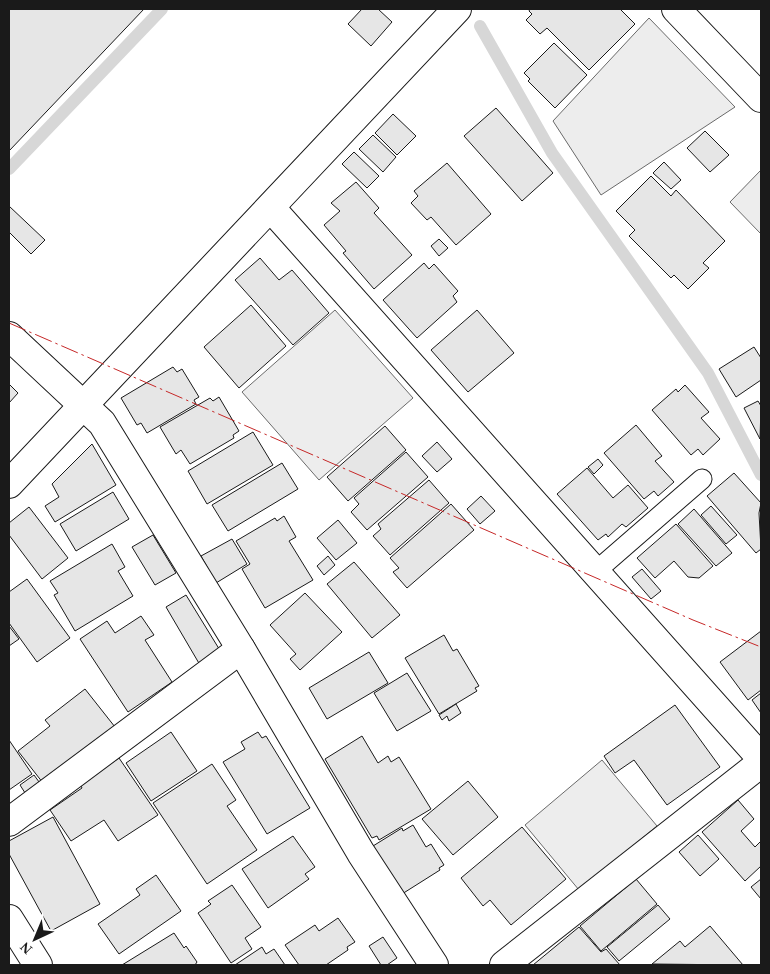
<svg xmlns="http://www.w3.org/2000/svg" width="770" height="974" font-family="'Times New Roman',serif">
<rect width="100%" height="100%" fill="#fff"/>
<g fill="#ededed" stroke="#6a6a6a">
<path d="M649,18L735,107L601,195L553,121Z"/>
<path d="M761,170V234L730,202Z"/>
<path d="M335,310L413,398L319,480L242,392Z"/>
<path d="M602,760L657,826L579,890L525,825Z"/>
</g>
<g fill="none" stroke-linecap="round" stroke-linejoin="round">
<g stroke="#d7d7d7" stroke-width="12">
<path d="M480,26L552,153L708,373L761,475"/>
<path d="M9,169L162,9"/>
</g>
</g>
<g fill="#e6e6e6" stroke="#1a1a1a">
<path d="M9,9H144L9,151Z"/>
<path d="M362,9H378L392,22L371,46L348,24Z"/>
<path d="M530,9H620L635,24L589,70L547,28L540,34L526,20L532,14L529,11Z"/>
<path d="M554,43L587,75L555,108L528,81L530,79L524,73Z"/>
<path d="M496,108L553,173L522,201L464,136Z"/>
<path d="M393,114L416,136L397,155L375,133Z"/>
<path d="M705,131L729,155L710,172L687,148Z"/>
<path d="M373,135L396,157L383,172L359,149Z"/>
<path d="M354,152L379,176L367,188L342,164Z"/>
<path d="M664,162L681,180L671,189L653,173Z"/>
<path d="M447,163L491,214L456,245L431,217L427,220L411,203L418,196L414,191Z"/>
<path d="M651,176L671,196L676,190L725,241L703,263L709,268L688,289L674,275L671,278L629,236L635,230L616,211Z"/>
<path d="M356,182L379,208L374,213L412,255L374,289L343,253L346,251L324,225L340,211L331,203Z"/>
<path d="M9,206L45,240L31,254L9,232Z"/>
<path d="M439,239L448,248L439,256L431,246Z"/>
<path d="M260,258L279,280L292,270L329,313L293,345L235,280Z"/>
<path d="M424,263L429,269L434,264L458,291L453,296L457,302L417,338L383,300Z"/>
<path d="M251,305L286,346L239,388L204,347Z"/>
<path d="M477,310L514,353L468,392L431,350Z"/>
<path d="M754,347L761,358V380L736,397L719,369Z"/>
<path d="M173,367L177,372L182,369L199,397L194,400L196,404L147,433L141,423L137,425L121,398Z"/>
<path d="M9,384L18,393L9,403Z"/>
<path d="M685,385L709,412L701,418L720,439L703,455L698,449L691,455L652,410L676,389L678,392Z"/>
<path d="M219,397L239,431L233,435L234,438L190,464L181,450L176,454L160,427L210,398L213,401Z"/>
<path d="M758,401L761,406L760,439L744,408Z"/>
<path d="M636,425L662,456L655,461L674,482L658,496L654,491L644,499L604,453Z"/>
<path d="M385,426L406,450L348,501L327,477Z"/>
<path d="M253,432L273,465L207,504L188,471Z"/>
<path d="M437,442L452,459L437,472L422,456Z"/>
<path d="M92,444L116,485L55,522L45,506L59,497L52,484Z"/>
<path d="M406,452L428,477L367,530L351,512L359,504L354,498Z"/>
<path d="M598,459L603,465L594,474L588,467Z"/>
<path d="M282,463L298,489L228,531L212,505Z"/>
<path d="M587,468L613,498L628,485L648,508L626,527L622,524L608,537L606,534L598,540L557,494Z"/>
<path d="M734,473L761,503L759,513L761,549L756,553L707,496Z"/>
<path d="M429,480L449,503L390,555L373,536L381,529L378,524Z"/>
<path d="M113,492L129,519L76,551L60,524Z"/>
<path d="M481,496L495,511L480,524L467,509Z"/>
<path d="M451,504L474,530L407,588L393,572L399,568L390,558Z"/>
<path d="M711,506L737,535L726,544L701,515Z"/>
<path d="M29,507L68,558L42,579L9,535V523Z"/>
<path d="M694,509L732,553L716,566L678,524Z"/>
<path d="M284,516L296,537L289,541L313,580L265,608L242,569L250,564L236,541L275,518L277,521Z"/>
<path d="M338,520L357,543L336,560L317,538Z"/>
<path d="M676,524L713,566L699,578L688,577L674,561L655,578L637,558Z"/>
<path d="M153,535L176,573L155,585L132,547Z"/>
<path d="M232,539L247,564L216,583L201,556Z"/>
<path d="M112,544L125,567L118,571L133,596L75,631L54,595L58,593L50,581Z"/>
<path d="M328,556L335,565L324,575L317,566Z"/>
<path d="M354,562L400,615L372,638L327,584Z"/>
<path d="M642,569L661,591L651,599L632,577Z"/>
<path d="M27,579L70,638L37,662L9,623V592Z"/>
<path d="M305,593L342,632L300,670L290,659L296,654L270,625Z"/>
<path d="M186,595L221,652L200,665L166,607Z"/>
<path d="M141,616L154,635L145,640L172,682L128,712L80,639L107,621L115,633Z"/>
<path d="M9,626L19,639L9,646Z"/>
<path d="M761,631V690L748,700L720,662Z"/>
<path d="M444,635L453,651L457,649L479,686L475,688L477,691L439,714L405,658Z"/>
<path d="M369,652L388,683L327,719L309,688Z"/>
<path d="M407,673L431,711L397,731L374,693Z"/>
<path d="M85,689L115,727L43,783L18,751L50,726L45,720Z"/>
<path d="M761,693V713L752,700Z"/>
<path d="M456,704L461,713L449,721L447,716L442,720L439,715Z"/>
<path d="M675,705L720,767L667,805L634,760L615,773L604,756Z"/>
<path d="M171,732L197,771L151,801L126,763Z"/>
<path d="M258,732L262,738L266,736L310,808L267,834L223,762L245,749L241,742Z"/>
<path d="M362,736L378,763L388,756L391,762L399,757L431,809L379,840L377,836L372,838L325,759Z"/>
<path d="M9,740L32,774L9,790Z"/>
<path d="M119,758L158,815L118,841L104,820L71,841L50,810L82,788L80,784Z"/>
<path d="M212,764L236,800L227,806L257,850L207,884L153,803Z"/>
<path d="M34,775L42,786L27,796L20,785Z"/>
<path d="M468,781L498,817L453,855L422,819Z"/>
<path d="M738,800L754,819L741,831L755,847L761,841V866L745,881L702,832Z"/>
<path d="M53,817L100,904L51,931L9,854V841Z"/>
<path d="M413,825L426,847L431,844L444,865L439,868L440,870L402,894L373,846L402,828L403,831Z"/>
<path d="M522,827L566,879L511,925L490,900L483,906L461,878Z"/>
<path d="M698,835L719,859L700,876L679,852Z"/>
<path d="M293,836L315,867L305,874L309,879L268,908L242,869Z"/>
<path d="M156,875L181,911L119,954L98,924L140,895L136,889Z"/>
<path d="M636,879L657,904L601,951L580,926Z"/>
<path d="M761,879V899L751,887Z"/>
<path d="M232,885L261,927L245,938L252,949L231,963L198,913L211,904L208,901Z"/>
<path d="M658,905L670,919L619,961L607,947Z"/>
<path d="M338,918L355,942L347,947L348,950L326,965H299L285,945L315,925L319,931Z"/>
<path d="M710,926L743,965L652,964L680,941L685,947Z"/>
<path d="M579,927L601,952L606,949L620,965H533Z"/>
<path d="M174,933L184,948L186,946L197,962L195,965H122Z"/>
<path d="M383,937L397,958L387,965H381L369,946Z"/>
<path d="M262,947L266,954L274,949L285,965H235Z"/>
</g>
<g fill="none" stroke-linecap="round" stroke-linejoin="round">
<g stroke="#1a1a1a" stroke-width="21">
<path id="service" d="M595,572L702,479"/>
</g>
<g stroke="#1a1a1a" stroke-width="30">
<g id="minor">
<path d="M271,208L761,758"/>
<path d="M9,336L102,423L241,649L361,853L434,965"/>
<path d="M9,822L241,649"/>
<path d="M9,919L38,965"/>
<path d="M504,965L761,763"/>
</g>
</g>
<g stroke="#1a1a1a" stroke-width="30">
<g id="tertiary">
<path d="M676,9L761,98"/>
<path d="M9,484L457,9"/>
</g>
</g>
<use href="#service" stroke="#fff" stroke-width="19"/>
<use href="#minor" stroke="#fff" stroke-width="28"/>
<use href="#tertiary" stroke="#fff" stroke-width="28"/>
<path stroke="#c62828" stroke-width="1" stroke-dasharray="18 4 2.5 4" stroke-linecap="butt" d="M9,323L693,620L761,647"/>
</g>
<rect width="770" height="974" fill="none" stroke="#1a1a1a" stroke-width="20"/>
<g transform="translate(35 939) rotate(224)" stroke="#ffffff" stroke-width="4" paint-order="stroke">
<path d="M0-4L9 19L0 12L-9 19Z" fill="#1a1a1a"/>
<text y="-8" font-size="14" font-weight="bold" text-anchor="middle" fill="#1a1a1a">N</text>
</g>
</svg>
